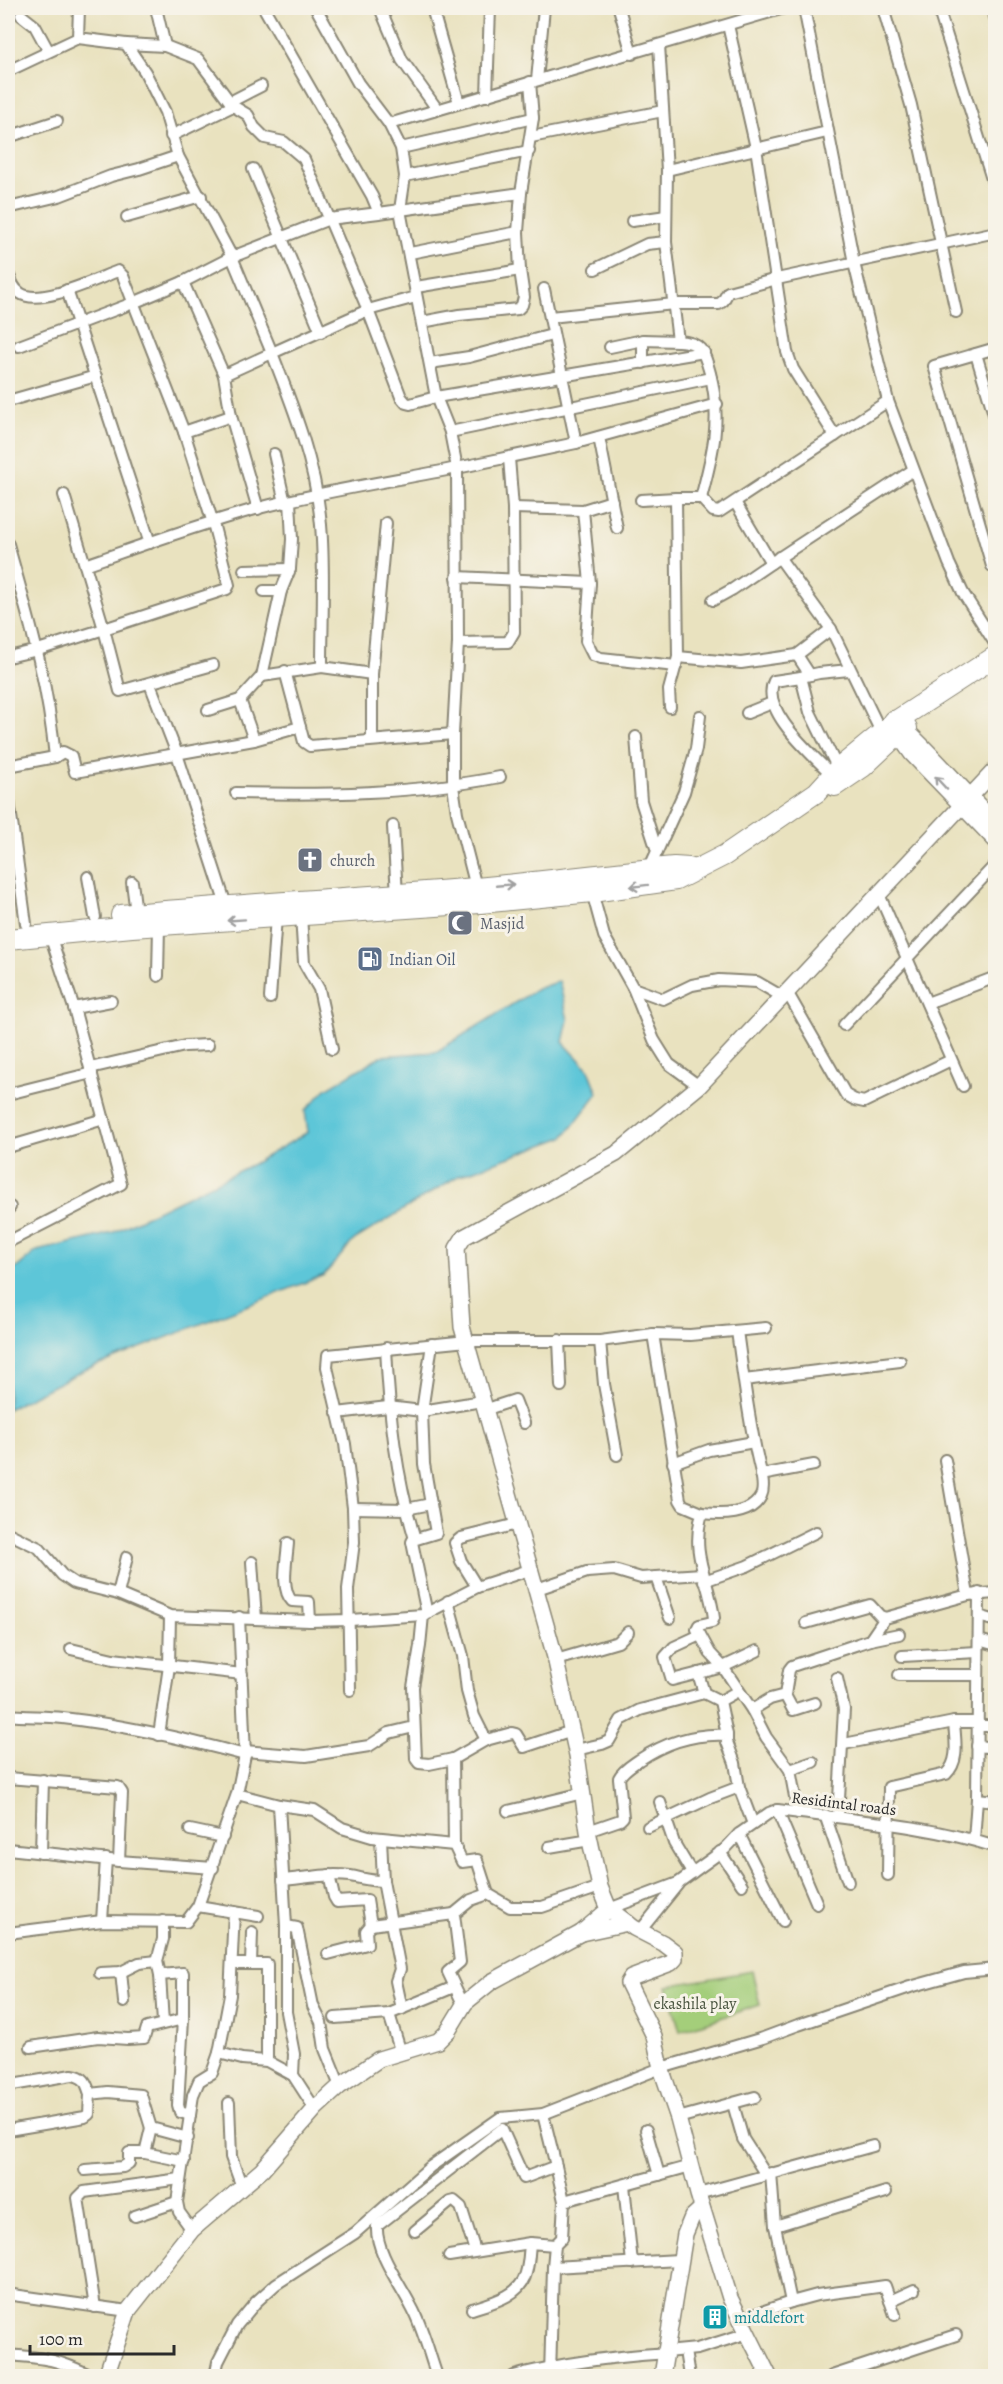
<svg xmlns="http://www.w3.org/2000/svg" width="1003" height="2384" font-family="Alegreya,serif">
<rect width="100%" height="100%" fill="#f7f3e8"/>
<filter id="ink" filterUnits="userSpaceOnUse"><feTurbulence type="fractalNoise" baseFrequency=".0167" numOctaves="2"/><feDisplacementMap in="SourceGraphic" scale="12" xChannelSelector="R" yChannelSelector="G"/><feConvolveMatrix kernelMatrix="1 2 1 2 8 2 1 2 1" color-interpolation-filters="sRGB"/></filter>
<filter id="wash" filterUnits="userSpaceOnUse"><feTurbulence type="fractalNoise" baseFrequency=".008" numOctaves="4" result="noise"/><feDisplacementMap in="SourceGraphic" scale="24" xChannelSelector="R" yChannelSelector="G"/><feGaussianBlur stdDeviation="1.35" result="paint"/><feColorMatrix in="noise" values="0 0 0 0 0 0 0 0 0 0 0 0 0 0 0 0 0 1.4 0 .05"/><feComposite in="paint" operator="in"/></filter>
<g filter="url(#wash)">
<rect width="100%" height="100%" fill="#e9e2bf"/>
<path fill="#a4ce7a" stroke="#687c52" stroke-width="1.5" d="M752,1971L760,2005L680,2031L667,1986Z"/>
<path fill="#5dc6d8" stroke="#447882" stroke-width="1.5" d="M559,981L568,1020L563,1042L589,1070L598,1093L564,1137L458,1176L354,1240L324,1275L82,1371L8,1409V1275L37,1251L112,1233L253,1164L308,1132L305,1111L326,1089L381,1056L436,1052L537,989Z"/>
</g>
<g filter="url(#ink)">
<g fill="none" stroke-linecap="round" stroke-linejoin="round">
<g stroke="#8a8675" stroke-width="14">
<g id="street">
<path d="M156,8L165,46"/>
<path d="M264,8L372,196L379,213L521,193"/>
<path d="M316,8L358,83L389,124"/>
<path d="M380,8L402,60L437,109"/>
<path d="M432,8L459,103"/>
<path d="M619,8L632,54"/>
<path d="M804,8L854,263L888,401L949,563L963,593L996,645"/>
<path d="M883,8L911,105L956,312"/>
<path d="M938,8L996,192"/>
<path d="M992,8L996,20"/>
<path d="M21,15L35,26L48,50"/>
<path d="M728,25L756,148L787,352L793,369L835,436"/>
<path d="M78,38L126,44L145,72L165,112L178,156L232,257L272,353L224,375"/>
<path d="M126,44L165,46L198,59L233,106L248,115L254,127L265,138L284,142L304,159L368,310L401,397L406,403L410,404L436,397L704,352"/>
<path d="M659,45L667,170L666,242L678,341C702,342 704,352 710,373C722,419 713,453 701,498H676L678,657L669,690L670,707"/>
<path d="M8,71L78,38L79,8"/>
<path d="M537,80L544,8"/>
<path d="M487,96L490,8"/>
<path d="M230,102L261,86"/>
<path d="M171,136L233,106"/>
<path d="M8,137L57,121"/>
<path d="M531,137L663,111"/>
<path d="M401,148L533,118"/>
<path d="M253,169L321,332"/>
<path d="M667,170L827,132"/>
<path d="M405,176L529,151"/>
<path d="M8,208L59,196L111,176L139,169L178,156"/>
<path d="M127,217L201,196"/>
<path d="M632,221L666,216"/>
<path d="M410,253L518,232"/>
<path d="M595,269L647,244L666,242"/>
<path d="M8,273C11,281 13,288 20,293C39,307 96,279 118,271L123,276L184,432"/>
<path d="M183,282L224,375L231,416L258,509"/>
<path d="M416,287L520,270"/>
<path d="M544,289L576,443"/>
<path d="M67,290L150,543"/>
<path d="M550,317L674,304H719L723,301L728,292L777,279L996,232"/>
<path d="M422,322L459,315L518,309L522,305L524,297L520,270L518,232L521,193L533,118L530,82"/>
<path d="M643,340V363"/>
<path d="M19,346L133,303L183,282L232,257L329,219L379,213"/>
<path d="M610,347L643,340L678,341"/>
<path d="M996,348L934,366L992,566L996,565"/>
<path d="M976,354L996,421"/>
<path d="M430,363L469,357L552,335"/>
<path d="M8,401L96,376"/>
<path d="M717,404L576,443L457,468L450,432L436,397L400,210L405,176L401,148L389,124L784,8"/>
<path d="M231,416L184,432L213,523L229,585L227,589L104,629L85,565C142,545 200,524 259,508C324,491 391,481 457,468L458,643L453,734V786L457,813L477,891"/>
<path d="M450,432L711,378"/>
<path d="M599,437L617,528"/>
<path d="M274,454L285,503"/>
<path d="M64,495L85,565"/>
<path d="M701,498L713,511L719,512L888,401"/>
<path d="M641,500L676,498"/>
<path d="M290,501L292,539L290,569L281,591L262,676L322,667"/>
<path d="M612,501L583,510L590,583L586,641L593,655L601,658L676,666"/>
<path d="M735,502L771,563L913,470"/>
<path d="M513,508L583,510"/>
<path d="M8,544C28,616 48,681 55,757L8,766"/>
<path d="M779,557L831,629L881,732"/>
<path d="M244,570L290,569"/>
<path d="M457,577L590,583"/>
<path d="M264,591H281"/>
<path d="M713,600L733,589L771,563"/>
<path d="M458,643L508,642L514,632L513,508L509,458"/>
<path d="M797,655L810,675"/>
<path d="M8,657L38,650L104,629L120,691L213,665"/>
<path d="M678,657L741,663L797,655L831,629"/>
<path d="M372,674L322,667C322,620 325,571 321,525C316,465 294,409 272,353L368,310L416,297"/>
<path d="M801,677L774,681C759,710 813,755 832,775"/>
<path d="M150,684L177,754L226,905"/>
<path d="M240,700L254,740"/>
<path d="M208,710L240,700L262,676"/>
<path d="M747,713L772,703"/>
<path d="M300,727L304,742L310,746L453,734"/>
<path d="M636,737L641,801L657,851"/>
<path d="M372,739V674L386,523"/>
<path d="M55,757L63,752L71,756L75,772L254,740L300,727L285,671"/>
<path d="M838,769L810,712L801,677L819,673L849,670"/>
<path d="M236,793C324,795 413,794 500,777"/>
<path d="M8,794L26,924"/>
<path d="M393,826L397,895"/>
<path d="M649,869L684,792L696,749L700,716"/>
<path d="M88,877L95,917"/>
<path d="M132,882L136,913"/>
<path d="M592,892L604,936L633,988L654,1040L669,1064L699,1086"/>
<path d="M878,892L963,1086"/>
<path d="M301,915L304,963L319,989L332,1049"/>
<path d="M158,976L159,925"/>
<path d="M633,988L663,999L692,985L719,980L757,982L783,997"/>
<path d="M787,992L846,1095L855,1100L864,1102L951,1060"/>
<path d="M270,998L276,917"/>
<path d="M927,1003L996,977"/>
<path d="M74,1008L111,1001"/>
<path d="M844,1025L996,864"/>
<path d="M90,1068L185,1046L208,1045"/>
<path d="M8,1094L92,1073L90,1068"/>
<path d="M8,1147L104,1119"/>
<path d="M8,1209L10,1207"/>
<path d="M8,1242L121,1184L74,1008L50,935"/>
<path d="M653,1334L680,1500L683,1505L702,1513C690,1556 709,1578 714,1618L712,1622L699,1625L697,1629L710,1653L723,1667L752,1710"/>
<path d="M559,1340L561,1386"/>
<path d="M600,1341L604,1384L617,1455"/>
<path d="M386,1348C389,1414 396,1476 415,1539"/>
<path d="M744,1380L900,1361"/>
<path d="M484,1410L515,1400L524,1423"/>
<path d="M337,1413L388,1407L422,1411L482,1401"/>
<path d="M945,1460L968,1595"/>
<path d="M673,1463L709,1450L754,1442"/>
<path d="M761,1475L814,1465"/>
<path d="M353,1508L406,1509L431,1504"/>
<path d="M702,1513C720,1515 751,1516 761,1496C766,1486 760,1470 758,1460C748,1417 743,1374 737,1331"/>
<path d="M8,1533L39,1548L62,1575L74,1583L118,1594L170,1616L310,1621L350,1620L423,1615L477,1587L532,1569"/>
<path d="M288,1543C287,1559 280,1589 292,1601L309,1602L310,1621"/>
<path d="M252,1562L256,1619"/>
<path d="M656,1577L670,1618"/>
<path d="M704,1581L747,1566L816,1532"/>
<path d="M477,1587L461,1561L455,1543L461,1538L517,1524"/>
<path d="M537,1589L587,1572L614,1570L641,1578L702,1574"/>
<path d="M118,1594L127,1557"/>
<path d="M448,1601L463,1656L467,1691L474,1716L486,1740"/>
<path d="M427,1614L412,1542L413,1540L436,1533L424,1464L422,1411L432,1344"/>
<path d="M423,1615L420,1646L413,1687L416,1759L419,1763L429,1764L453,1759L486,1740L512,1733L516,1734L524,1747L572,1731"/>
<path d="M979,1616L996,1621"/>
<path d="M806,1623L870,1605L880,1616L885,1618"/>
<path d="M700,1635L674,1647L665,1657L672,1680L723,1667L757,1651"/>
<path d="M870,1640L899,1634"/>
<path d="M979,1640L996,1645"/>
<path d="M71,1649L113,1659L242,1674"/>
<path d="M902,1656L978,1652"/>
<path d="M556,1660L618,1642L628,1632"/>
<path d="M698,1673L704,1693L720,1701"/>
<path d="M899,1675H978"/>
<path d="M837,1678L844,1709L838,1817"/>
<path d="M350,1690L348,1589L354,1542L353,1508L345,1444L327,1367L328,1355L467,1341H600L653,1334L690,1335L766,1328"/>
<path d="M785,1695L793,1710L815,1703"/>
<path d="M8,1715C26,1717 45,1716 63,1718C125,1725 186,1739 245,1755"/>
<path d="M978,1726H996"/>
<path d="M159,1735L169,1666L170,1616"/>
<path d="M727,1735L720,1701L738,1691"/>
<path d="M844,1744L954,1722H978"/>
<path d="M977,1746L996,1748"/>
<path d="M576,1750L602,1744L609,1741L621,1720L640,1710L704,1693"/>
<path d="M245,1751L306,1756L369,1746L389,1733L414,1727"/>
<path d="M453,1759L454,1845"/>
<path d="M790,1770L813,1762"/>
<path d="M8,1778L118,1787L122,1793L119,1861"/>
<path d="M237,1794L279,1805L314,1810L342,1828L372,1837L454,1845L462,1862L477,1860L488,1894"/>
<path d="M977,1799L996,1801"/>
<path d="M660,1802L674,1843L692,1873"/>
<path d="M279,1805L286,1926L297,1928L313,2006L321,2022L325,2049L340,2086"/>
<path d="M777,1810L817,1904"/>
<path d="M508,1811L583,1793"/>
<path d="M798,1813L790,1770L766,1737L752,1710L770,1699L785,1695L789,1670L792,1666L870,1640L885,1618L968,1595L996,1593"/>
<path d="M825,1815L848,1882"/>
<path d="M648,1827L710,1798L739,1787"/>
<path d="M190,1830L223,1837"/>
<path d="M588,1831L620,1820L623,1817L619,1778C623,1770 632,1765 639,1760C666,1742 696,1733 727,1735V1742L735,1763L739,1787L753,1824"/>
<path d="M739,1834L783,1921"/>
<path d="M974,1840L977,1799L979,1593"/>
<path d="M549,1847L590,1840"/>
<path d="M8,1849L119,1861L213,1868"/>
<path d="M720,1852L742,1885"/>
<path d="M41,1853L43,1780"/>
<path d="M329,1875L334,1897L337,1902L367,1900L371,1925L454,1914"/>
<path d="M888,1875L889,1787L946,1774C960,1761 955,1740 954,1722"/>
<path d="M283,1880C305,1878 328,1873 350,1876C362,1878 370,1881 383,1881L381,1838"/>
<path d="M383,1881L400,1969L396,1981L402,2009"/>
<path d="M609,1909L678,1883L725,1849L739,1834L769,1813L777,1810C851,1820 924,1824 996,1847"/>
<path d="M234,1912L258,1916"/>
<path d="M102,1921L106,1859"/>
<path d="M286,1926V2012L294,2054L293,2075L315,2109"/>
<path d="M640,1931L678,1884"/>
<path d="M8,1933L102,1921L186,1922L198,1906L237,1794L245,1755L239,1617"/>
<path d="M328,1954L367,1944L366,1931L371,1925"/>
<path d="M157,1961L163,1939V1921"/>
<path d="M232,1964H267V2061"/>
<path d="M251,1964L252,1932"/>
<path d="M121,1972L124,2002"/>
<path d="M100,1973L121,1972L139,1963L157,1961L160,1975L183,1973V2019L178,2105L180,2112L190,2115"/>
<path d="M160,1975L163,2023"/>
<path d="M464,2006L448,1972L460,1962L454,1914L471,1900L488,1894L510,1907H542L600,1887"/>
<path d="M389,2014L401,2053"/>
<path d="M335,2018L389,2014L454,1987"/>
<path d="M31,2047L98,2037L128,2039L144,2038L147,2028L183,2019"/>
<path d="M219,2053L242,2059L267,2061L293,2075"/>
<path d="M12,2085L72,2075C85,2077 86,2082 90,2094L108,2092L141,2095L151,2128L188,2138"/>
<path d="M229,2103L231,2157L242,2187"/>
<path d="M733,2104L743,2139L766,2175"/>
<path d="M543,2114L556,2166"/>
<path d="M678,2118L755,2097"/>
<path d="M151,2128L145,2153L184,2161"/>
<path d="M8,2130L85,2117L89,2114L90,2094"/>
<path d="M646,2130L659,2175"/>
<path d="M85,2170L123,2167L129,2163V2153H145"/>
<path d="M771,2173L775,2226L791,2302L817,2295L871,2288L885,2286L895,2315"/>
<path d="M624,2185L632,2263"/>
<path d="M698,2194L873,2146"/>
<path d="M135,2216L177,2202"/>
<path d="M775,2226L886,2192"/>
<path d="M192,2230L179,2212L177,2202L193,2095L199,2081L212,2073L219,2053L230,1995L234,1912L198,1906"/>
<path d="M415,2231L450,2202L454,2201L461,2207L475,2251"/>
<path d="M449,2256L530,2243"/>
<path d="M553,2267L679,2260"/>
<path d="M13,2295L128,2311"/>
<path d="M890,2301L914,2290"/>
<path d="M95,2307L78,2198L84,2192L180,2179"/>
<path d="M472,2309C491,2303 521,2296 526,2273C529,2263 529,2253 530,2243L555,2245"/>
<path d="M741,2319L791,2302"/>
<path d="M685,2351L689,2376"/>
<path d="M666,2352L697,2349L748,2333"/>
<path d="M8,2355C46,2358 57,2359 92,2376"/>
<path d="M215,2376L218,2362L237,2325L256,2302L276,2284L355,2233L430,2167L500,2118L543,2114L661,2068L763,2038L798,2025L910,1987L964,1972L996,1969"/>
<path d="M437,2376C429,2354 423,2327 411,2306C400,2284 375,2251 377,2226L502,2129L524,2178L556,2166L564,2201"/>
<path d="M514,2376C564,2362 614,2357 666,2353"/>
<path d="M550,2376L553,2267L555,2245L562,2238L564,2201L691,2166"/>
<path d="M832,2376L956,2335"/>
</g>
</g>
<g stroke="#8a8675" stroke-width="18">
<g id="secondary">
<path d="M907,731C938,760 965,793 996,823"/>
<path d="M899,736L912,754L996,841"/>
<path d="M581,1933L628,1923"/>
<path d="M106,2376L128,2311L162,2268L192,2230L262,2170L315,2109L340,2086L379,2059L438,2041L448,2031L465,2003L491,1982L581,1933L609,1909"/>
<path d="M662,2376L685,2234L692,2217L702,2208"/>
<path d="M769,2376L730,2298L698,2194L678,2118L661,2068L654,2036L628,1983L631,1978L671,1963L675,1959V1952L663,1943L634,1928L609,1909L600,1887L588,1831L577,1755L555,1657L462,1327L457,1248L464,1237L616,1154L699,1086L996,769"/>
</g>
</g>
<g stroke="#8a8675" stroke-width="22">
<g id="highway">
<path d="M899,719L996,656"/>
<path d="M835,786L863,767L896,736"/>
<path d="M121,915C239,904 357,898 475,888C542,882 608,873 674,867L689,868"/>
<path d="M8,939L132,927L480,903L592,892L676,880L725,855L817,792L838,769L890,726L893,721L902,720L907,728L904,735L896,736L890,730V726"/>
</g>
</g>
<use href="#street" stroke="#fff" stroke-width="10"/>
<use href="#secondary" stroke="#fff" stroke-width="15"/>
<use href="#highway" stroke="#fff" stroke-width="20"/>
</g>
<defs><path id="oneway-shaft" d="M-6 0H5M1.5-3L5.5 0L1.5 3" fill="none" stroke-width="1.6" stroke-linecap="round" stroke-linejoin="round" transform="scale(1.5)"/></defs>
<g stroke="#a0a0a0">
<use href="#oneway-shaft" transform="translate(941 783) rotate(-133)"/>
<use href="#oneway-shaft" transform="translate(505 885) rotate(-5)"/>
<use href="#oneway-shaft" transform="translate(639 886) rotate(173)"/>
<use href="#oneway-shaft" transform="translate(236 920) rotate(176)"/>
</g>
</g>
<defs>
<g id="church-square" transform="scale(1.35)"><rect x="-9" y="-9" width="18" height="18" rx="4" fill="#6b7280" stroke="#f7f3e8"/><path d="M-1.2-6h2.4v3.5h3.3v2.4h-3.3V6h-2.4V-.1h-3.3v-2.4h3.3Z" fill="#fff"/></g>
<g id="mosque-square" transform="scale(1.35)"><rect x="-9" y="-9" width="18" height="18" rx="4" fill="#6b7280" stroke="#f7f3e8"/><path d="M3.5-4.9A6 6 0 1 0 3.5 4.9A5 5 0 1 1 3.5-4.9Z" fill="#fff"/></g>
<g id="fuel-square" transform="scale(1.35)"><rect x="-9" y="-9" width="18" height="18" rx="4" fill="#5c6f8a" stroke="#f7f3e8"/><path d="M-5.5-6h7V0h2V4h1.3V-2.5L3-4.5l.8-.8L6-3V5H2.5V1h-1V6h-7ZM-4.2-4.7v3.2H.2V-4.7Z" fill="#fff"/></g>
<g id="building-square" transform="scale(1.35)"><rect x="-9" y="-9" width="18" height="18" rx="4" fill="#0f9aa8" stroke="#f7f3e8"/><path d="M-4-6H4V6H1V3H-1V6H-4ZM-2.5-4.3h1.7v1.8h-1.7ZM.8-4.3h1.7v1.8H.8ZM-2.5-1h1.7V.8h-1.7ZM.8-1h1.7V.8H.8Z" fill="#fff"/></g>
</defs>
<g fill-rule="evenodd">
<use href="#church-square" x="310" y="860"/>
<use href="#mosque-square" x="460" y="923"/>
<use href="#fuel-square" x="370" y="959"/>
<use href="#building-square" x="715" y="2317"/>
</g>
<g text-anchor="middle" stroke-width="6" stroke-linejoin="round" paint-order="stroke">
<g font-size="16" fill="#5b616d" stroke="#f7f3e8" text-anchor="start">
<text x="330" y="866">church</text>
<text x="480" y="929">Masjid</text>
</g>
<g font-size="16" fill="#4e5e75" stroke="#f7f3e8" text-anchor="start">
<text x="389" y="965">Indian Oil</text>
</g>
<g font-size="16" fill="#2b2b2b" stroke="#f7f3e8">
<text transform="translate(844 1803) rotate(7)" y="6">Residintal roads</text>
</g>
<g font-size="16" fill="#49543f" stroke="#f7f3e8">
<text x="695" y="2009">ekashila play</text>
</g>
<g font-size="16" fill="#0d838f" stroke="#f7f3e8" text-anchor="start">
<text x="734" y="2323">middlefort</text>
</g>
</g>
<rect width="1003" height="2384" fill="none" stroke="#f7f3e8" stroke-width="30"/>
<path d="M30 2345v9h144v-9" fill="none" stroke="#2b2b2b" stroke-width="3"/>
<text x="39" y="2345" font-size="18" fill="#2b2b2b" stroke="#f7f3e8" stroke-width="4.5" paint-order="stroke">100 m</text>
</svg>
